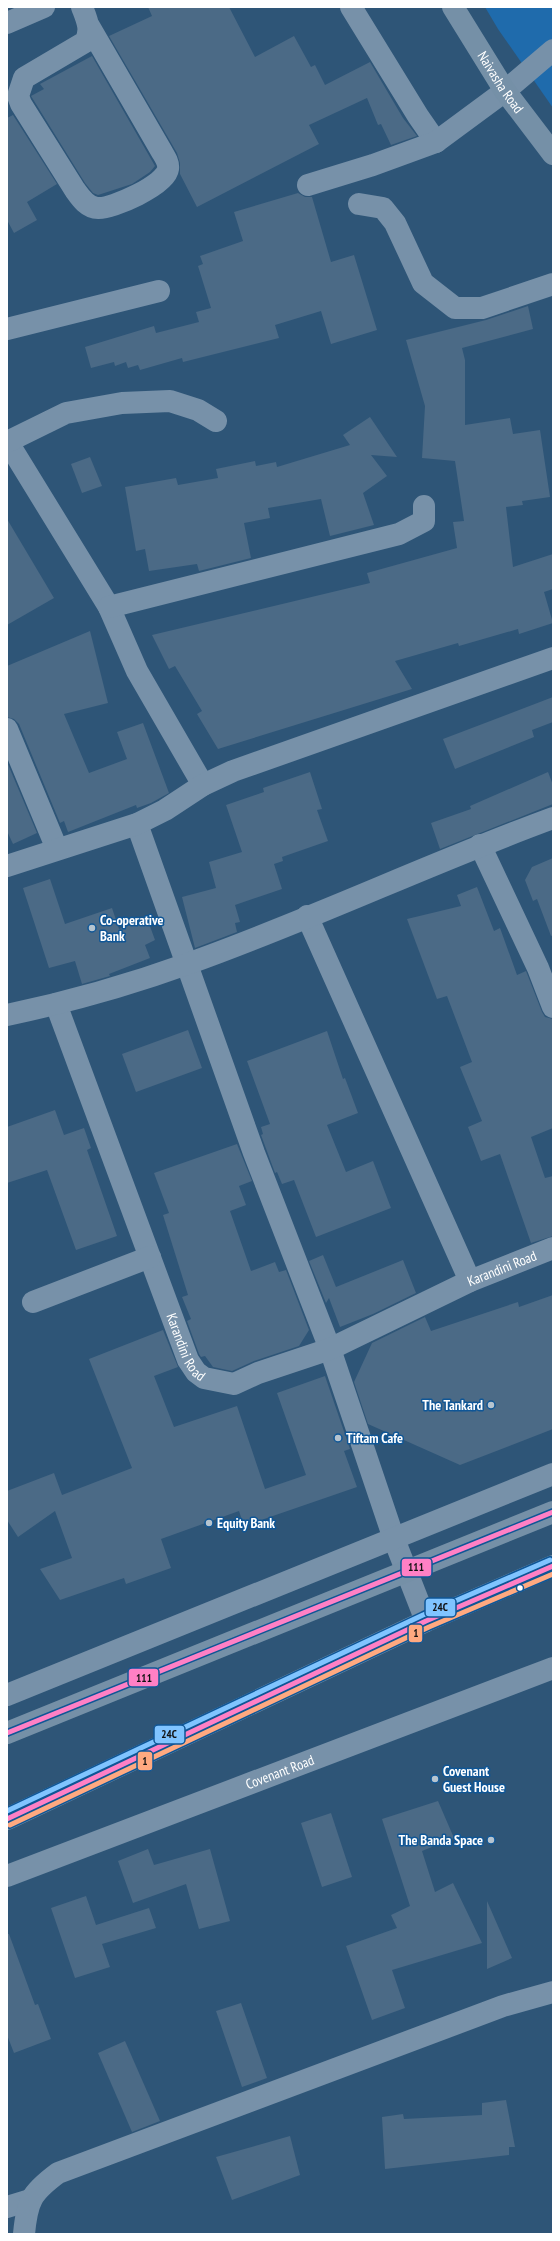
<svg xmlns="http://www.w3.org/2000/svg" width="560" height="2241" font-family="'PT Sans Narrow',sans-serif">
<rect width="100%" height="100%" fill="#2e5577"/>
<path fill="#1f6bac" d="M485,7H553V108L498,29Z"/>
<g fill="#4b6a86">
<path d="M148,7H229L255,57L294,36L311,67L315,65L325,85L370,62L403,118L417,136L391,145L381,124L378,125L367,98L309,125L319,144L197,207L180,174V163L177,153L109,36L152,16Z"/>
<path d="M92,56L155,166L150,172L132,184L98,195L93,193L85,183L31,96L44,89L40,84Z"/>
<path d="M13,115L57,184L27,202L37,220L14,233L7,220V118Z"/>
<path d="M298,193L305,197H312L331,262L354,255L377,330L331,344L321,311L275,325L279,338L183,362L182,358L140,370L138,365L128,368L126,362L115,366L114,362L91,368L85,347L154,326L156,333L199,322L196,312L211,308L198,266L203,264L200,256L243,241L234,212Z"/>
<path d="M528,306L533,329L462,348L465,360V425L510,418L513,434L540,430L550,497L522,501L523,505L506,507L513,567L553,554V589L544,592L553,623L519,634L518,629L459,646L458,643L395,661L412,689L218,749L197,714L202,711L175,666L169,669L152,635L370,583L367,573L457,548L453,522L464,521L455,461L422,458L425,406L406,340L486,320Z"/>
<path d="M370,417L397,457L371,455L387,476L363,493L374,525L330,536L321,499L268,508L270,518L244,523L251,558L199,571L197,564L149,571L145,549L136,551L125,487L176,478L178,485L218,478L216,469L255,461L256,466L276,462L277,467L350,445L343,435Z"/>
<path d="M90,457L102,486L82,493L71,464Z"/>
<path d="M7,519L54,598L7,625Z"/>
<path d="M90,631L108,703L64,714L89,773L127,759L117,732L143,723L169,793L151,803L137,808L136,805L68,832L64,821L60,823L19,724L14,719L7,717V666Z"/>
<path d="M553,697V722L532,730L534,737L455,769L443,739Z"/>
<path d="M7,762L37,833L13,844L7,831Z"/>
<path d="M310,772L322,809L317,810L328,841L282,857L283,861L274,864L282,889L235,905L240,922L235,923L237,932L195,948L182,897L216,888L209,862L242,852L226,805L264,792L263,788Z"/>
<path d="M548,772L553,785V804L440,849L431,823L471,809L470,806Z"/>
<path d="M553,858V935L551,936L537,899L533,901L525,880L532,867Z"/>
<path d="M50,879L65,924L112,908L119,929L147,918L155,940L145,945L150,958L109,974L110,976L82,984L75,961L49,968L23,888Z"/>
<path d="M477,887L494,931L500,928L517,975L526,971L542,1012L545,1017L553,1019V1128L531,1137L545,1178L553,1176V1236L531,1243L500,1154L481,1161L468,1127L482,1121L460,1067L472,1062L447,996L437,999L407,919L461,906L457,895Z"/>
<path d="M188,1030L202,1068L136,1092L122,1054Z"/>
<path d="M327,1031L343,1079L345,1078L358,1113L327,1125L346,1172L373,1161L391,1208L316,1237L294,1180L282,1184L277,1172L275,1173L261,1135L263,1134L261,1127L270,1124L247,1061Z"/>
<path d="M55,1110L64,1135L84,1128L91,1148L87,1150L117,1236L76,1250L47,1170L7,1183V1127Z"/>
<path d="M237,1144L252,1181L239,1186L246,1205L230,1211L251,1271L275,1262L279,1272L286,1270L309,1330L299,1346L254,1361L232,1371L213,1367L205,1356L201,1357L199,1354L187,1321L191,1319L182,1297L188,1295L163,1215L169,1213L154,1173Z"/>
<path d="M323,1255L336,1287L403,1260L416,1293L373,1314L340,1327L329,1298L326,1303L309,1261Z"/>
<path d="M553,1295V1429L460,1465L368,1424L354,1382L372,1343L425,1317L431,1331L518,1302L519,1307Z"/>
<path d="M163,1330L178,1367L154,1376L174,1427L237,1406L265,1489L306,1475L277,1393L325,1376L350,1449L344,1451L357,1487L244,1526L239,1511L161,1539L171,1568L126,1584L124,1578L60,1600L40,1569L72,1558L55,1511L18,1537L7,1520V1491L54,1473L62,1495L132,1468L89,1359Z"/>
<path d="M438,1801L454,1838L422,1851L435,1892L453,1883L482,1943L392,1970L405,2008L372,2020L346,1946L397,1928L391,1915L410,1906L382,1819Z"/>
<path d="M331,1813L352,1877L322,1887L301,1823Z"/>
<path d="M148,1849L154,1865L210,1849L230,1921L199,1929L186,1884L133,1903L118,1861Z"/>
<path d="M86,1896L96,1925L149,1908L156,1928L102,1944L110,1967L75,1978L51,1908Z"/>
<path d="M487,1901L512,1958L487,1969Z"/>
<path d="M7,1934H9L35,2005L38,2004L51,2039L14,2053L7,2035Z"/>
<path d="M241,2003L267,2078L242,2087L216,2011Z"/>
<path d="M125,2041L160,2121L132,2132L98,2053Z"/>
<path d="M506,2100L515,2147H509V2155L385,2169L382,2117L403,2114L404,2119L482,2115V2103Z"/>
<path d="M290,2136L300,2175L232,2200L216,2157Z"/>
</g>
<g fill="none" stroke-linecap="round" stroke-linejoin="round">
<g stroke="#7791a9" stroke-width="22">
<path d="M82,7C87,20 92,30 85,42L24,78L18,96L21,104L75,190C80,197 87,208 98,208C112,209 166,185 168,169C169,163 165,157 162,152L89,26"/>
<path d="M351,7L418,116L436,142"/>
<path d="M7,23L44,7"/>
<path d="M308,185L373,165L436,142L505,91L553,50"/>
<path d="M359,204L383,208L395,223L423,283L455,308H482L553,284"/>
<path d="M7,329L159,291"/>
<path d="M7,441L109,607L137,671L203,785"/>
<path d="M7,442L66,413L122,403L170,401L198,410L216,421"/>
<path d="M109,607L399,534L424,521V506"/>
<path d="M7,729L57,849"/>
<path d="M137,824L254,1153L330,1349L394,1539L426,1621"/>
<path d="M480,845L538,968L553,1007"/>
<path d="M7,866L137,824L165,810L203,785L233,771L553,658"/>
<path d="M307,916L470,1281"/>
<path id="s1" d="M56,1004L188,1360L196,1372L204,1378L234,1384L258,1373L330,1349L470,1281L553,1248"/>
<path d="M7,1015C68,1002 129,985 187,964C311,920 430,863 553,818"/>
<path d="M33,1302L150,1257"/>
<path d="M7,1695L553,1474"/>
<path id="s2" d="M7,1876L553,1668"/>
<path d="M7,2207L30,2200"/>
<path d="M24,2234C27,2201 31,2193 58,2173L503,2006L553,1992"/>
</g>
<g stroke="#7590a7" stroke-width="22">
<path id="s3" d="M453,7L505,91L553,154"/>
<path d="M7,1733L553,1512"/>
<path d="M7,1819L426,1621L553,1566"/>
</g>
<g stroke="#0f5696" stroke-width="8">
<g id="bus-1">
<path d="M7,1733L553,1512"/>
<path d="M7,1819L426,1621L553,1566"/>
</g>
</g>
<g stroke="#0f5696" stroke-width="8">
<path id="bus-2" d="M10,1825L429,1627L553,1574"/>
</g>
<g stroke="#0f5696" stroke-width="8">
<path id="bus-3" d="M7,1811L423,1615L550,1560"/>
</g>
<use href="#bus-1" stroke="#ff80c5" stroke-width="5"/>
<use href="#bus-2" stroke="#ffa980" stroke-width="5"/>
<use href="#bus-3" stroke="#80c4ff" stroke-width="5"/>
</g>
<g fill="#b6c4cf" stroke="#0f5696" stroke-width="1.5">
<circle cx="92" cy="928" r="4"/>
<circle cx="491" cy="1405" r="4"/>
<circle cx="338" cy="1438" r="4"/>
<circle cx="209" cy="1523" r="4"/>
<circle cx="435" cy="1779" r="4"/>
<circle cx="491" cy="1840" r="4"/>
</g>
<circle fill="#fff" stroke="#0f5696" stroke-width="1.5" cx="520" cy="1588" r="3.5"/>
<g text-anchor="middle" stroke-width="3" stroke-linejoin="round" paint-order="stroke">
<g font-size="14" fill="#fff" stroke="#0f5696">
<text dy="5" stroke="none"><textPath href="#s3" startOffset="89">Naivasha Road</textPath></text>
<text dy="5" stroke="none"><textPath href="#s1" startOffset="727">Karandini Road</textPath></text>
<text dy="5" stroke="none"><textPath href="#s1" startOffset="367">Karandini Road</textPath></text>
<text dy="5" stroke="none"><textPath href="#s2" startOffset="292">Covenant Road</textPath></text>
</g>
<g font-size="14" font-weight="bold" fill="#fff" stroke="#0f5696" text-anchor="start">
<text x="100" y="925">Co-operative<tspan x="100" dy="16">Bank</tspan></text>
<text x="483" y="1410" text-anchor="end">The Tankard</text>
<text x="346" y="1443">Tiftam Cafe</text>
<text x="217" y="1528">Equity Bank</text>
<text x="443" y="1776">Covenant<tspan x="443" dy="16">Guest House</tspan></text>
<text x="483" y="1845" text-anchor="end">The Banda Space</text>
</g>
</g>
<g stroke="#0f5696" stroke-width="1.5">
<rect x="401" y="1558" width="31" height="19" rx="4" fill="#ff80c5"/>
<rect x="425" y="1598" width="31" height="19" rx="4" fill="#80c4ff"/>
<rect x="408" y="1624" width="15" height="19" rx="4" fill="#ffa980"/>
<rect x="128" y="1668" width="31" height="19" rx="4" fill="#ff80c5"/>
<rect x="154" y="1725" width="31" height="19" rx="4" fill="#80c4ff"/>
<rect x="137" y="1751" width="16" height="20" rx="4" fill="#ffa980"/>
</g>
<g font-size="11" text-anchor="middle" font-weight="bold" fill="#111">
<text x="416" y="1571">111</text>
<text x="440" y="1611">24C</text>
<text x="416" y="1637">1</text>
<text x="144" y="1682">111</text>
<text x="169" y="1738">24C</text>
<text x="145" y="1765">1</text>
</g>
<rect width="560" height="2241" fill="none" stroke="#ffffff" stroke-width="16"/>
</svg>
